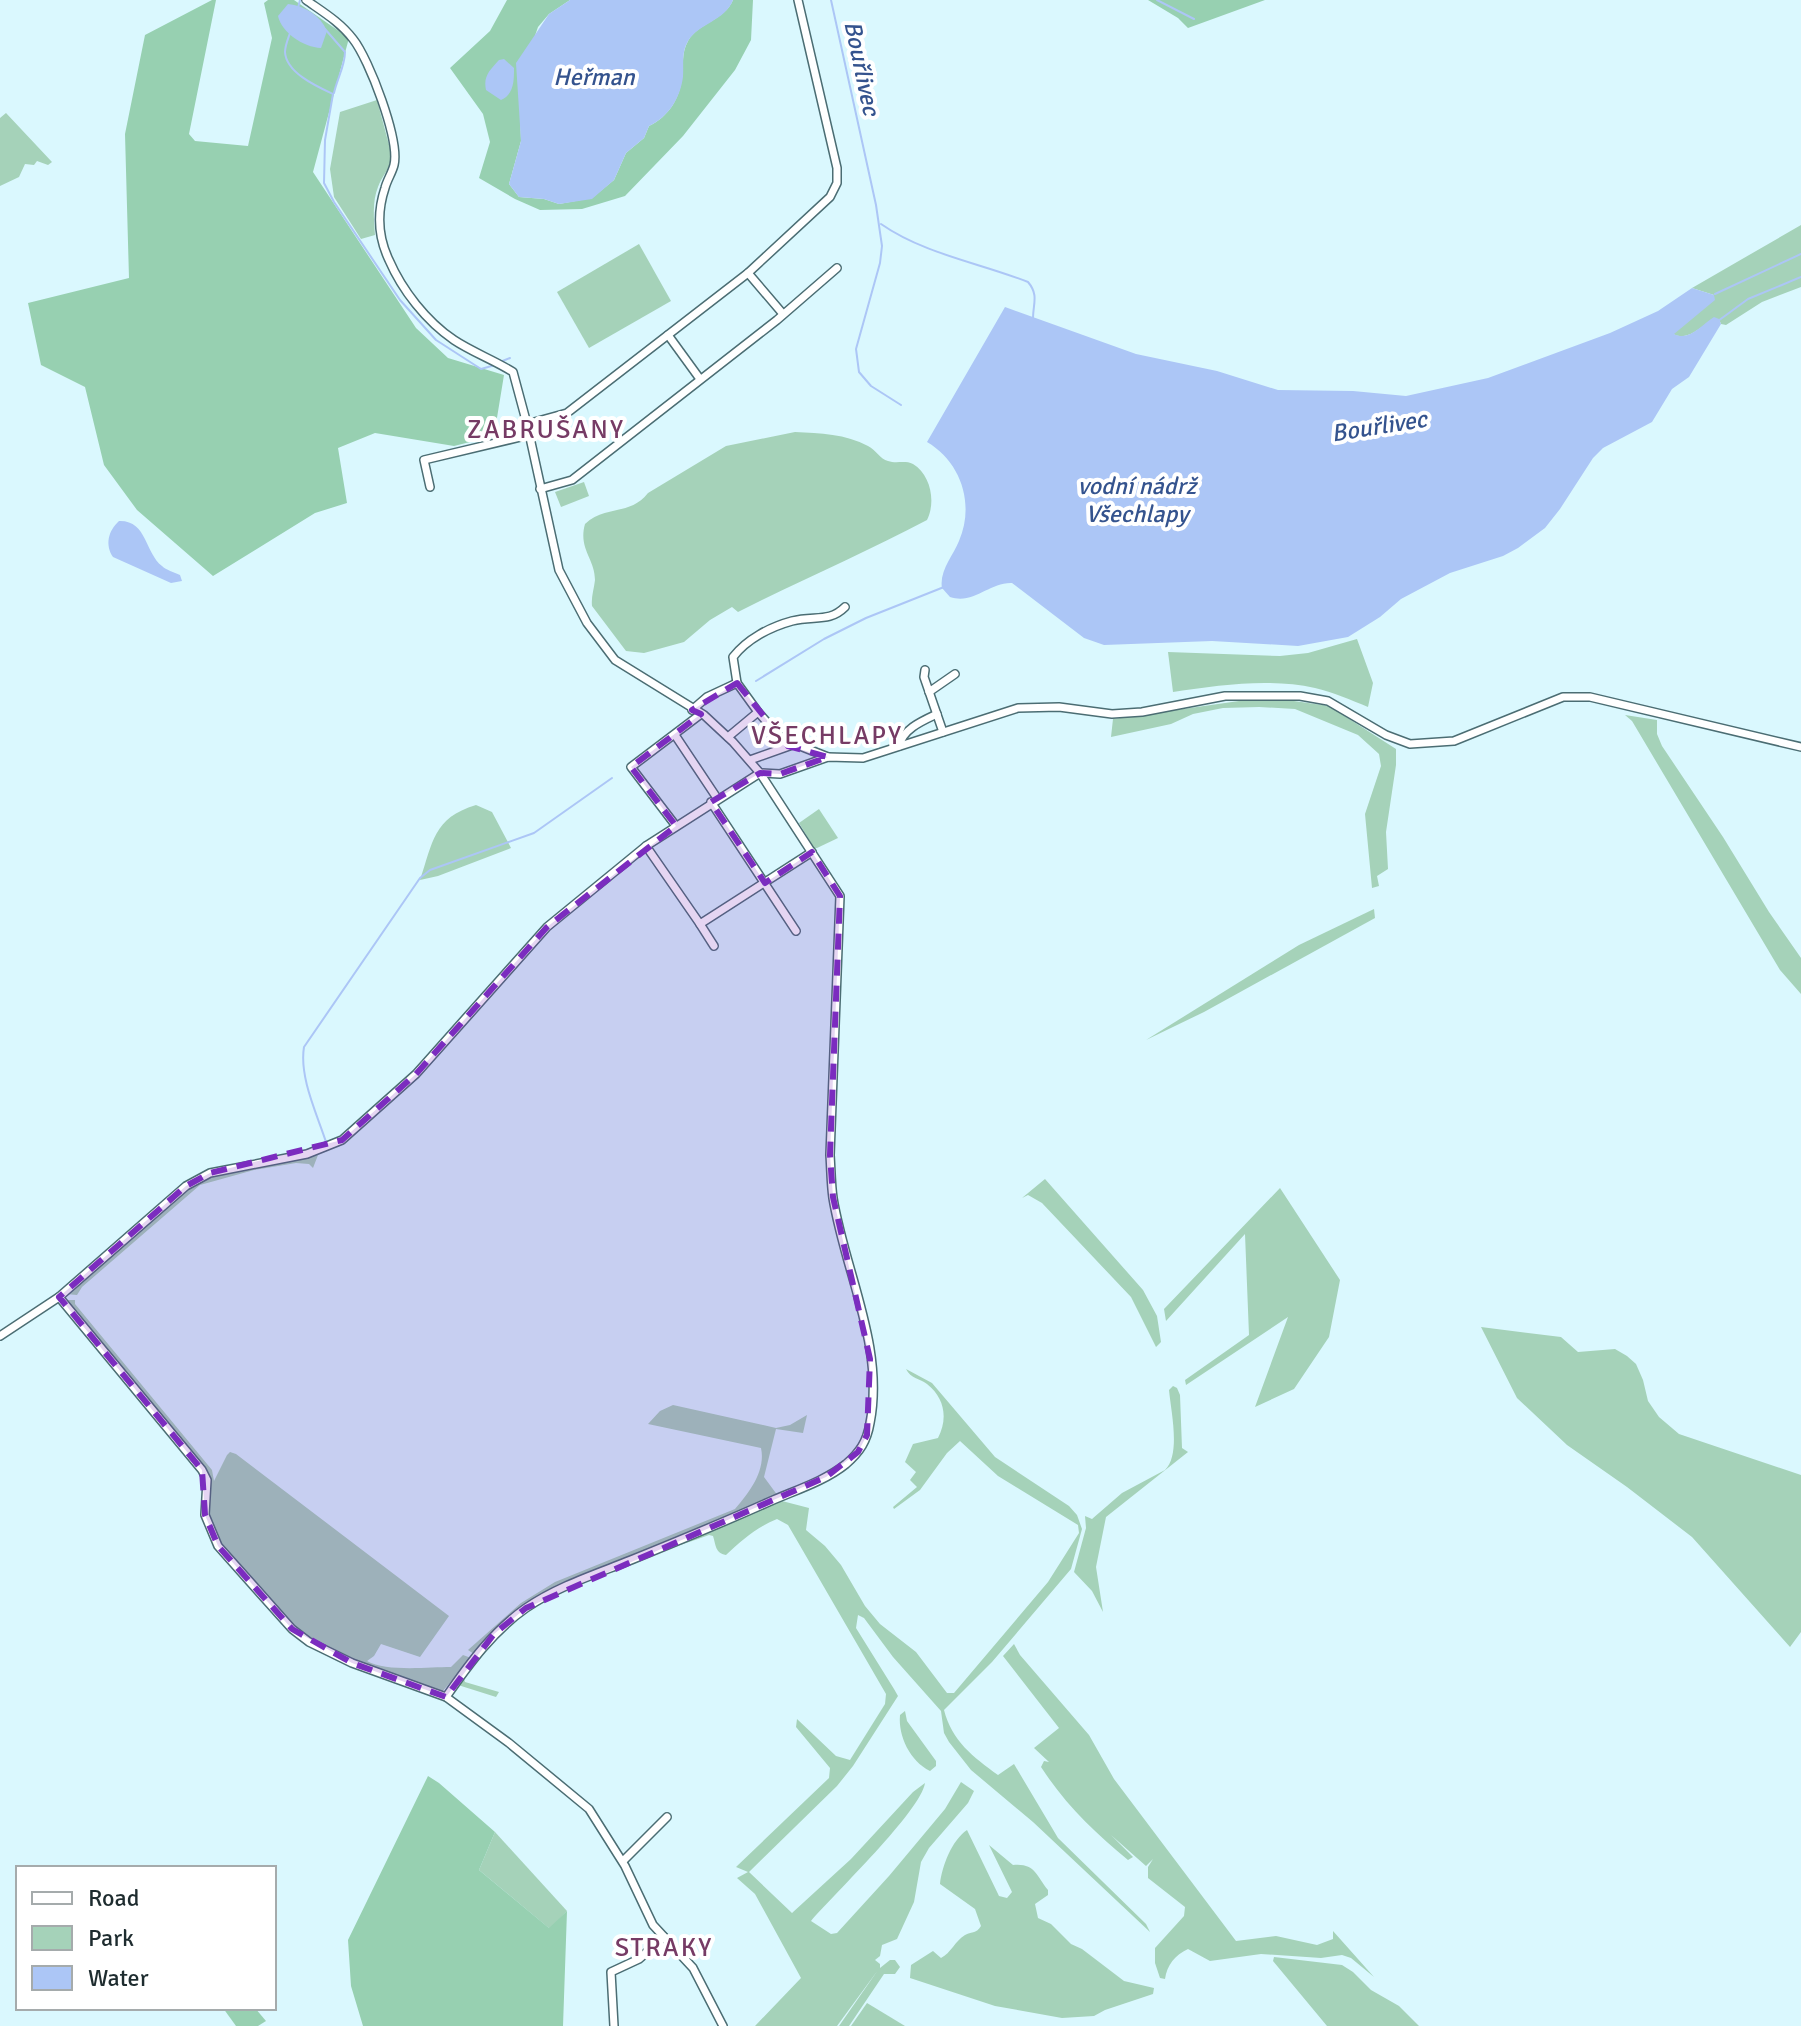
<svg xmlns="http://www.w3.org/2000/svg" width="1801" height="2026" font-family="Signika,sans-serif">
<rect width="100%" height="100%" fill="#daf8fe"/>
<g fill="#a5d2b9">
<path d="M377,100L392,156C390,169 382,176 378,187C372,202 374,219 375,235L361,239L334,197L330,169L340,112Z"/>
<path d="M6,113L52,162L48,165L37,161L34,165L25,164L19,177L0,186V118Z"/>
<path d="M1801,225V287L1762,302L1726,325L1721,324L1719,319C1702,322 1690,343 1673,334L1714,295L1692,288Z"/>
<path d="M639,244L671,301L589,348L557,292Z"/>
<path d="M795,432C820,433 846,434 868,446C876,450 880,459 888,461C896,464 905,460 913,464C931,475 936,502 927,520C865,553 801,580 738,612L732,607L710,620L684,642L644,653L626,651L592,606C591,597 594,589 595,580C595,559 578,549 585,524C605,505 630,516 648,493L726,446Z"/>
<path d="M584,482L589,496L561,507L555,492Z"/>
<path d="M1357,639L1373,683L1368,707C1351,700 1333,692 1315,688C1269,678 1220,685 1173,692L1168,652L1280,656L1308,653Z"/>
<path d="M1246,700H1287L1329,706L1396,749V765L1386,832L1388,869L1377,876L1379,886L1372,888L1365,814L1381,766L1379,754L1358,735L1295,709L1259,707L1223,708L1193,714L1171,724L1111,737L1113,719Z"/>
<path d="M1625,715L1657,720V734L1662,746L1723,837L1769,912L1801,958V994L1780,970L1632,721Z"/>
<path d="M476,805L492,812L511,848L438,876L420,880C433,842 433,818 476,805Z"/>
<path d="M819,809L838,838L817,848H814L799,823Z"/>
<path d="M1374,909L1375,918L1204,1012L1146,1040L1299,945Z"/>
<path d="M318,1155L313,1168L309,1164L296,1163L254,1170L200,1185L82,1287L77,1295L66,1294L195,1184L220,1174Z"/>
<path d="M1045,1179L1143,1290L1157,1316L1161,1342L1156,1347L1131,1297L1042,1203L1028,1195L1022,1198Z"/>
<path d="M1280,1188L1340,1280L1329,1337L1294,1389L1255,1407L1288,1317L1186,1385L1185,1380L1249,1335L1245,1234L1166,1321L1164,1309Z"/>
<path d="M67,1300H75V1304L212,1470L214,1481L227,1455L230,1452L236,1454L449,1616L420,1657L381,1644L374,1656L367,1661C386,1672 428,1667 451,1667L463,1655L471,1658L442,1692L374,1670L314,1642L284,1617L218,1540L209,1519V1479Z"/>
<path d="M1481,1327L1561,1337L1578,1352L1615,1349L1627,1356L1636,1364L1643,1380L1648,1401L1659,1417L1679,1434L1801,1475V1632L1790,1647L1692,1537L1627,1487L1567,1445L1517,1398Z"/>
<path d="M906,1369L932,1383L995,1457L1069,1506L1077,1515L1082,1529L1071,1569L992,1662L944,1710C952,1741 973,1757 998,1775L1014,1764L1058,1838L1146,1924L1150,1932L1033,1822L971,1770L949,1742L944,1733L941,1711L893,1657L864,1618L858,1615L856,1628L894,1689L898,1696L853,1766L837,1786L749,1872L792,1913L851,1859L913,1792L925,1783C921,1811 834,1894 811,1921L831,1934L837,1933L889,1876L945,1809L961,1782L974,1791L968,1803L929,1848L921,1862L914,1902L897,1939L882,1945L880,1956L875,1960L880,1964V1968L890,1960H895L900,1967L895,1974H884L849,2026H839L878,1970L837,2026H755L801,1978L755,1894L737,1878L748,1872L736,1867L829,1778L830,1768L796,1727L797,1719L836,1756L850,1760L885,1704L886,1694L788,1525L777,1519C757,1527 742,1540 726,1555C715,1553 716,1545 713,1536L709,1535C643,1559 569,1578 513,1623C494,1639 479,1659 464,1679L465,1682L499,1692L496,1697L458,1685L481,1653L503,1629L552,1595L782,1501L809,1508L806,1530L825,1546L841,1565L865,1606L880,1624L916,1652L947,1693H954L1048,1582L1079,1533L1078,1525L998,1476L960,1441L947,1453L920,1490L894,1509L893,1507L917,1487L910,1480L916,1472L905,1462L913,1444L938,1438C948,1419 945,1398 927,1384C919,1378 911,1379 906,1369Z"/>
<path d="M1173,1386L1177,1388L1180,1395L1182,1448L1188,1452L1106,1517L1096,1567L1103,1612L1092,1591L1074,1572L1086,1528L1085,1516L1092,1519L1122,1493L1165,1470C1181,1454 1171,1412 1169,1390Z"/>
<path d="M673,1405L776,1428L790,1425L807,1415L803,1433L776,1429L764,1477L778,1496L550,1590L474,1654L468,1650L521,1603L555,1582L735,1509C749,1493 766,1471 761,1448L648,1424L660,1411Z"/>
<path d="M1014,1644L1020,1655L1089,1735L1114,1779L1236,1941L1276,1936L1317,1945L1333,1939V1931L1374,1977L1351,1958L1342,1955L1321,1958L1261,1954L1210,1961L1188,1949C1175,1955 1167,1965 1165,1979L1160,1978L1155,1963V1948L1184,1916L1185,1907L1148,1878V1867L1153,1859L1146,1866L1111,1835L1133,1857L1128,1860C1094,1832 1065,1804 1041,1767L1044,1761L1049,1762L1034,1748L1059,1728L1003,1656Z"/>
<path d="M905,1711L907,1721L936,1761V1766L930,1771C910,1761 898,1736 900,1715Z"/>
<path d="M967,1830L999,1896L1007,1898L1012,1892L989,1845L1013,1865C1035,1863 1036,1875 1048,1890V1895L1035,1904L1038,1918L1051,1924L1071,1944L1082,1949L1124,1981L1154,1988L1153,1994L1105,2010L1094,2016L1062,2018L995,2006L910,1978L911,1965L933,1951L941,1958C951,1953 955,1941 965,1935C973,1931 976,1934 981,1926L975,1909L940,1884C942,1866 952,1840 967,1830Z"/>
<path d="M495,1832L567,1911L550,1929L479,1870Z"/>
<path d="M1274,1957L1342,1965L1353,1972L1371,1990L1399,2006L1419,2026H1327L1273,1961Z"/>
<path d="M867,2003L905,2026H851Z"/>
</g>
<g fill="#97d0b1">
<path d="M212,0H216L189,134L195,141L248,146L272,38L264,3L268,0H294L349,38L313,172L416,328L448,358L504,375L494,436L454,446L375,433L338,448L347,503L315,513L213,576L137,510L104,465L85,387L41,365L28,303L129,278L125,134L145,35Z"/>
<path d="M507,0H570L549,14L538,27L519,82L521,141L509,184L519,197L544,199L559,204L592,198L614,180L626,153L644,138L649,126C668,117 680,99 682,77C684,64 681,54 688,41C698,23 725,20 733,0H753L751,40L735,70L683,136L625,196L582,209L540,210L515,199L479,178L490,142L483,114L450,68L490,31Z"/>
<path d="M1148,0H1265L1188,28L1178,18Z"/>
<path d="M428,1776L439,1783L495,1832L479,1870L549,1928L567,1911L563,2026H363L351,1986L348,1940Z"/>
<path d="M223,2008H255L266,2021L258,2026H236Z"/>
</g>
<g fill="#acc6f6">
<path d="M570,0H733C725,21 699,23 688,41C681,53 684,64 683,77C680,99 668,117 649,126L644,138L626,153L614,180L592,199L559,204L544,199L519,197L509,184L521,141L516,63L549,14Z"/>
<path d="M288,4C305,6 320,15 327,31L321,48C303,47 282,33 278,16Z"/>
<path d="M504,59L514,68C514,81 514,94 501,100L486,90C483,76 490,70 499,60Z"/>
<path d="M1692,288L1714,295L1715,300L1674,334C1689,342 1701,325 1714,317L1719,319L1721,324L1689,377L1672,389L1652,422L1603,448L1593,458L1560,509L1545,528L1518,548L1503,556L1450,573L1401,599L1380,617L1348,637L1298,646L1212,641L1104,645L1084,638L1012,583C989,582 974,605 950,597L942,588C939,571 953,556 959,541C975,504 961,462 927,442L1005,307L1136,354L1217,371L1278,390L1353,391L1406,396L1488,378L1610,333L1658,311Z"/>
<path d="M119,521C147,520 145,553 162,566C166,570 174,572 180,575L182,581L171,583L113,557C105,545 108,531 119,521Z"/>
</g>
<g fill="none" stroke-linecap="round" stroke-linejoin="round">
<g stroke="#acc6f6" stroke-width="2">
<path d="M831,0L876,205L882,246L880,263L856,349L859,372L871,386L901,405"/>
<path d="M1157,0L1194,19"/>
<path d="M298,8L300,0"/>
<path d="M325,29L345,52C345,66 337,79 334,93"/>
<path d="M290,33C288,39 285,46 285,52C286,73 318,87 333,94L325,140L324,183L334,202L400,300L436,340L481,369L495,365"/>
<path d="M881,224C924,254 980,263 1028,282C1039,295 1033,304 1033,318"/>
<path d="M1715,294L1801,254"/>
<path d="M1718,321L1748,299L1801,277"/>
<path d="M500,362L510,358"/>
<path d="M756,681L824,639L866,618L944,587"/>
<path d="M326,1142C317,1114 299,1077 304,1047L420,878L430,870L534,833L612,778"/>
</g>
<g stroke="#4b6d73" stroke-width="10">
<g id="minor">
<path d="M306,0C323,12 340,22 353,39C369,59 400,140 394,165C392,173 387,180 385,188C377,212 378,237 389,260C402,290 426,321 454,340C472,352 494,360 513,372L527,424L559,570L587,623L615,660L704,715L733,742L760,773L840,896L830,1155C831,1169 831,1184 833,1198C845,1272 885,1347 870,1423C867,1441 860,1452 846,1464C825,1481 796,1490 771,1501C724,1522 678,1541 631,1560C596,1574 558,1586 526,1608C493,1631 469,1664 446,1697"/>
<path d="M748,273L783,314"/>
<path d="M668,335L700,379"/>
<path d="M527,424L567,413L748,273L830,197L837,183V168L798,0"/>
<path d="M430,487L424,460L529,435"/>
<path d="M540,489L572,480L777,320L837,268"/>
<path d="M925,670L924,677L943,732"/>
<path d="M737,683L733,657C747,639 770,627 792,621C814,615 829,623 845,607"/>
<path d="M929,692L955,674"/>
<path d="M692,710L707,697L737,683L758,712"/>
<path d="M675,735L717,798"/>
<path d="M728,737L758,712L788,746"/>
<path d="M899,746C903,729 922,721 937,714"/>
<path d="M750,760L795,744L828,757"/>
<path d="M711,802L796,931"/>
<path d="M676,826L631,767L701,714"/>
<path d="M646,846L700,924L812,852"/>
<path d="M700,924L714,946"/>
<path d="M59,1297L202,1470L207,1480L205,1515L218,1546L292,1629L309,1642L352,1663L446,1697L509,1743L589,1809L625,1866L653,1925L693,1968L723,2026"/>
<path d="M0,1336L59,1297L186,1186L210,1173L307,1154L342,1140L416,1074L547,927L646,846L760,773L780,774L828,757L863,758L1018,708L1059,707L1112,714L1142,712L1225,696H1300L1328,701L1386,735L1410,744L1454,741L1563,697H1590L1801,747"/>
<path d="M623,1861L667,1817"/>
<path d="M614,2026L611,1972L639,1959L664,1937"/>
</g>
</g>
<use href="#minor" stroke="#fff" stroke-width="7"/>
</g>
<path fill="#7b2cbf" fill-opacity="0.2" stroke="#7b2cbf" stroke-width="6" stroke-dasharray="16 10" stroke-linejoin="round" d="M737,683L788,746L828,757L780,774L760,773L711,802L765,883L812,852L840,896L830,1155L833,1197L870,1359L867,1435L858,1452L826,1477L526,1608L494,1634L446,1697L352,1663L292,1629L218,1546L205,1515L202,1470L59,1297L186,1186L210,1173L342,1140L416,1074L547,927L676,826L631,767L701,714L692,710Z"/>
<g text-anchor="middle" stroke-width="8" stroke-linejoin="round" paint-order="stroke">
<g font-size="24" font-style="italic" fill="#34538e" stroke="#fff">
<text transform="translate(862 68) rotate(78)" y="8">Bouřlivec</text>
<text x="594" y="85">Heřman</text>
<text transform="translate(1379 426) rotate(-9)" y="8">Bouřlivec</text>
<text x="1137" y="494">vodní nádrž<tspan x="1137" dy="28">Všechlapy</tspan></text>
</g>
<g font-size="26" letter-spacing="2" fill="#763b65" stroke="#fff">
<text x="546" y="438">ZABRUŠANY</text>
<text x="827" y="744">VŠECHLAPY</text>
<text x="664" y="1956">STRAKY</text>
</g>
</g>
<rect x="16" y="1866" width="260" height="144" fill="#ffffff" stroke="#a5abac" stroke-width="2"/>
<rect x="32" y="1892" width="40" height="12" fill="#ffffff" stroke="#a5abac" stroke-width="2"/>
<text x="88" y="1906" font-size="24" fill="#1e2c2f">Road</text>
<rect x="32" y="1926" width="40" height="24" fill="#a5d2b9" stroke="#a5abac" stroke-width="2"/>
<text x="88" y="1946" font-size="24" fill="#1e2c2f">Park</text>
<rect x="32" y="1966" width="40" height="24" fill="#acc6f6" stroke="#a5abac" stroke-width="2"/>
<text x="88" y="1986" font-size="24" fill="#1e2c2f">Water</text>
</svg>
